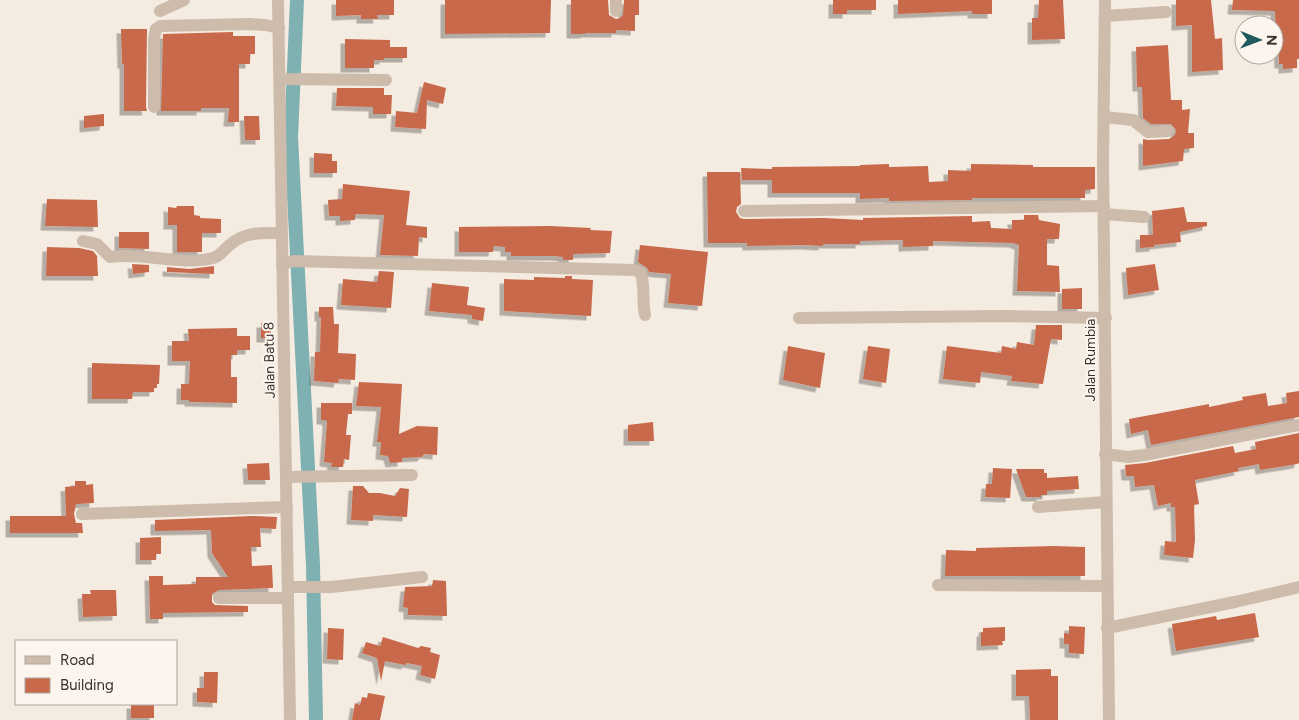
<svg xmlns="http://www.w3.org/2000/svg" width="1299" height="720" font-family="Figtree,sans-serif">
<defs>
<filter id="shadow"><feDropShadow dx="-4.5" dy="4.5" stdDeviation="0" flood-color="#0004"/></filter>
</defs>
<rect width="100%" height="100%" fill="#f4ebe1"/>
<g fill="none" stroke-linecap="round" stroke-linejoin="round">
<path stroke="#7fb0b2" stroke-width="14" d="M297,0L291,137L313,565L316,720"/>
</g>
<g fill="#c8694b" filter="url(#shadow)">
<path d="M336,0H394V15H377L378,19H361V15L336,16Z"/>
<path d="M445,0H551L550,33L445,34Z"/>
<path d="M571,0H608L609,15L616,19L620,18L623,15L624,0H639V15H635V31L616,30V33H585V34H571Z"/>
<path d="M833,0H876V10H847V14H833Z"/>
<path d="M898,0H992V14H972V11L898,14Z"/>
<path d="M1039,0H1063L1065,39L1032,40V18H1038Z"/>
<path d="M1176,0H1211L1215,39L1222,38L1223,70L1192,72V25L1176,26Z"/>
<path d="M1233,0H1299V59H1297V68L1283,69V64H1279L1278,33H1276L1275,11L1232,10Z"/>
<path d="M121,29H147L146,107L147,111H124V64H122Z"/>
<path d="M233,32V36H255V54H250V64H239V122H228L229,108H201V111H161L163,34Z"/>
<path d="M345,39L390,40V47H407V58H384V60H374V68H345Z"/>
<path d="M1168,45L1171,100H1182V110L1190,109L1188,133H1194V148L1184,149L1183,161L1143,166V139L1148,140L1169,139L1175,135L1176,130L1171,124H1151L1143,118L1142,87H1137L1136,47Z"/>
<path d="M424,82L446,88L443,104L427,100L426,129L395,127L396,111L417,113Z"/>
<path d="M337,88H384V95H392L391,114H373V107L336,106Z"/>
<path d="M104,114V126L84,128V116Z"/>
<path d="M244,116H259L260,140H245Z"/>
<path d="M314,153L332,154V161H337V173H314Z"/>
<path d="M889,164V167L928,166L929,182L948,181V170L971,171V164L1033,165V167H1095V189L1085,190V198H972V200L889,201V198L860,199V193H772V180H742L741,168L772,169V167L860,166V165Z"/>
<path d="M707,172H740L741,204L737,207L736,212L740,218L744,219L824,218L863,220V218L972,216V222L990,221L991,228L1012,229V220H1024V215H1038L1039,220L1060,224L1059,239H1047V265L1059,266L1060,292L1017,291L1019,245L1013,243L933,241V246L903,247V240L860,241V244H823V246L804,245L747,246V243H708Z"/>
<path d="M343,184L410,191L406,225L427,227V238L419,237L418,256L380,255L384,215L357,214L355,215V220L340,221V216H329L328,200L342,199Z"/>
<path d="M47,199L97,200L98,227L45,226Z"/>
<path d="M177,206H194V215L200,216V218L221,219V233H202V252H177V225H168V207L176,208Z"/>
<path d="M1184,207L1187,222H1207V226L1180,232L1181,242L1154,245V247L1140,248V235H1153L1152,211Z"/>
<path d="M550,226L591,228L590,230L612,231L610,253L573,254V260H563V257L554,256H511V252H505V247L494,246L493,252H459V227Z"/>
<path d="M119,232H149V249L119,248Z"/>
<path d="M640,245L708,252L702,306L668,303L671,274L649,272L647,268L638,262Z"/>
<path d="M47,247L79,248L93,251L97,256L98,276H46Z"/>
<path d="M132,264L149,265V272L133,274Z"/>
<path d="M1155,264L1159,290L1128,295L1126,268Z"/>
<path d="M214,266V274L167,272V267L189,269Z"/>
<path d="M379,271L394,272L391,308L341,305L343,279L377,282Z"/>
<path d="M565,276H572V279L593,280L591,316L504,311V279L534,280V277L565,278Z"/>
<path d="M432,283L469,287L467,305L485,308L483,321L472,319V315L429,311Z"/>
<path d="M1082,288V309H1062V289Z"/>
<path d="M319,307H333L334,324H339L338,353L356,354L355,380L339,379L338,383L314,381L315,352H320L321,317H319Z"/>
<rect x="261" y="323" width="10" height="15"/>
<path d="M1036,325H1062V340L1051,339L1043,384L1011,381L1012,376L981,372L980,383L943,379L947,346L1001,353L1002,346L1016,349L1017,342L1034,345Z"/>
<path d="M237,328V336H250V350H237V355H231V377H237V403L189,402V400H181V384H189L190,361H172V341H189L188,329Z"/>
<path d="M788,346L825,353L820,388L783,380Z"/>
<path d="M868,346L890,349L886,383L863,379Z"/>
<path d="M92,363L160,365L159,384H157V388H154V392H133L132,399H92Z"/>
<path d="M359,382L402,384L399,434L417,426L438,427L437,455L424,454L422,457L402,458V462L390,463L388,456L380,455L381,442H377L381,407L356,406Z"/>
<path d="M1299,391V417L1151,445L1148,430L1131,434L1129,419L1209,404V407L1243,400L1242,397L1266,393L1268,406L1287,403L1286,393Z"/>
<path d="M321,403H352V414H348L346,435H351L349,460L344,459L343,467H331L332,463L324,462L327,423L326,420H321Z"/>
<path d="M653,422L654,441H628V425Z"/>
<path d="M1299,433V463L1297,464L1260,470L1259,464L1238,468L1239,471L1195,480L1199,504L1194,505L1195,540L1193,558L1164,555L1165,541L1176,542L1175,507H1171V503L1158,506L1154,485L1135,487L1134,476H1126L1125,465L1145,463L1233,446L1235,453L1256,449L1255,442Z"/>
<path d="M269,463L270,480H248L247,464Z"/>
<path d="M993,468L1012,469L1010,498L985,497L986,484H992Z"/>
<path d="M1016,469H1044V473H1047V478L1078,476L1079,489L1047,491V495H1041V497H1026Z"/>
<path d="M75,481H86V485L93,484L94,503L76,504L74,514L76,523H82L83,533H10V516H66L65,487L75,486Z"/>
<path d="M353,486H363L369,493H380L395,496L400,488L409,489L407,517L373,515V521L351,520Z"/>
<path d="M252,516L277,517L276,529L260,528L261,547H251L252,566L272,565L273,588L219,590L212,594V602L215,605L248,606V612L163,613V619H150L149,576H163V585L196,584V577H228L212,553L211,530L155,531V520Z"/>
<path d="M161,537V554H156V560H140V538Z"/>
<path d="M1054,546L1085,547V576H945L946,550L976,551V548Z"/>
<path d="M433,580L446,581L447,616L408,615V608L403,607L405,587L432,586Z"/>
<path d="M90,590H116L117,616L83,617L82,594H91Z"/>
<path d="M1255,613L1259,637L1176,651L1172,624L1216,616L1217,620Z"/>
<path d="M1069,626L1085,627L1084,654L1069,653V644H1064V633L1069,634Z"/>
<path d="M1005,627V641H1002L1003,645L981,646V632H983V628Z"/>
<path d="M328,628L344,629L343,660L327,659Z"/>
<path d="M383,637L418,648L421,646L431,648L430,652L440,655L435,679L420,675L422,666L407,663L405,665L385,661L381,681L377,658L362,653L366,642L380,646Z"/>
<path d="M1051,669V676H1058V720H1030L1029,696H1016V670Z"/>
<path d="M204,672H218L217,703L197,702V688H204Z"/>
<path d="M368,693L385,696L380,720H352L355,703L360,705L362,697L367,698Z"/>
<rect x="131" y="704" width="23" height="14"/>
</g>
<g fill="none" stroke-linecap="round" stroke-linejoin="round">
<g stroke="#cdbbac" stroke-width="12">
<path d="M278,0L290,720"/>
<path d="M1105,0L1103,162L1109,720"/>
<path d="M160,11L184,0"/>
<path d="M616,11V0"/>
<path d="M1105,16L1166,12"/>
<path d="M280,79L386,80"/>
<path d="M154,107V38L156,29L161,26L250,24L265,25L279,28"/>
<path d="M1104,117L1133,120L1148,132L1168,131"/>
<path d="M744,211L1104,206"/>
<path d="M1104,214L1144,217"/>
<path d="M83,241L97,244L110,257C143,252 183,266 213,258C221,256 225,248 231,244C246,231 264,233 282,233"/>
<path d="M282,264L294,261L635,270L641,273C645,287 642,301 645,315"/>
<path d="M799,318L1007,316L1106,318"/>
<path d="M1105,454L1128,457L1144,455L1299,425"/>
<path d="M286,477L412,475"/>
<path d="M1038,507L1106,502"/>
<path d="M82,514L287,507"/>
<path d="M938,585L1107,586"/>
<path d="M288,587H331L422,577"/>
<path d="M219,598H288"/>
<path d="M1107,628L1235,602L1299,587"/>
</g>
</g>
<g text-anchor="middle" stroke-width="4" stroke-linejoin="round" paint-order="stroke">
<g font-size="14" fill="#3b302b" stroke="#fbf5ee">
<text transform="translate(269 360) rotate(-91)" y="5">Jalan Batu 8</text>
<text transform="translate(1090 360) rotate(-90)" y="5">Jalan Rumbia</text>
</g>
</g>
<rect x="15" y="640" width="162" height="65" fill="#fbf5ee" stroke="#aea6a0"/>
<rect x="25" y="656" width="25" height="8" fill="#cdbbac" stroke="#aea6a0"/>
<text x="60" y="665" font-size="15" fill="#3b302b">Road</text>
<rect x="25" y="678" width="25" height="15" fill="#c8694b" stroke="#aea6a0"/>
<text x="60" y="690" font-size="15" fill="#3b302b">Building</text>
<g transform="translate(1259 40) rotate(91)"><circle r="24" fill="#fbf5ee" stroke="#aea6a0"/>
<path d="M0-4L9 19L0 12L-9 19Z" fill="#1f5a5e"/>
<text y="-8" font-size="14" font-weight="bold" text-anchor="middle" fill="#3b302b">N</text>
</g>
</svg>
